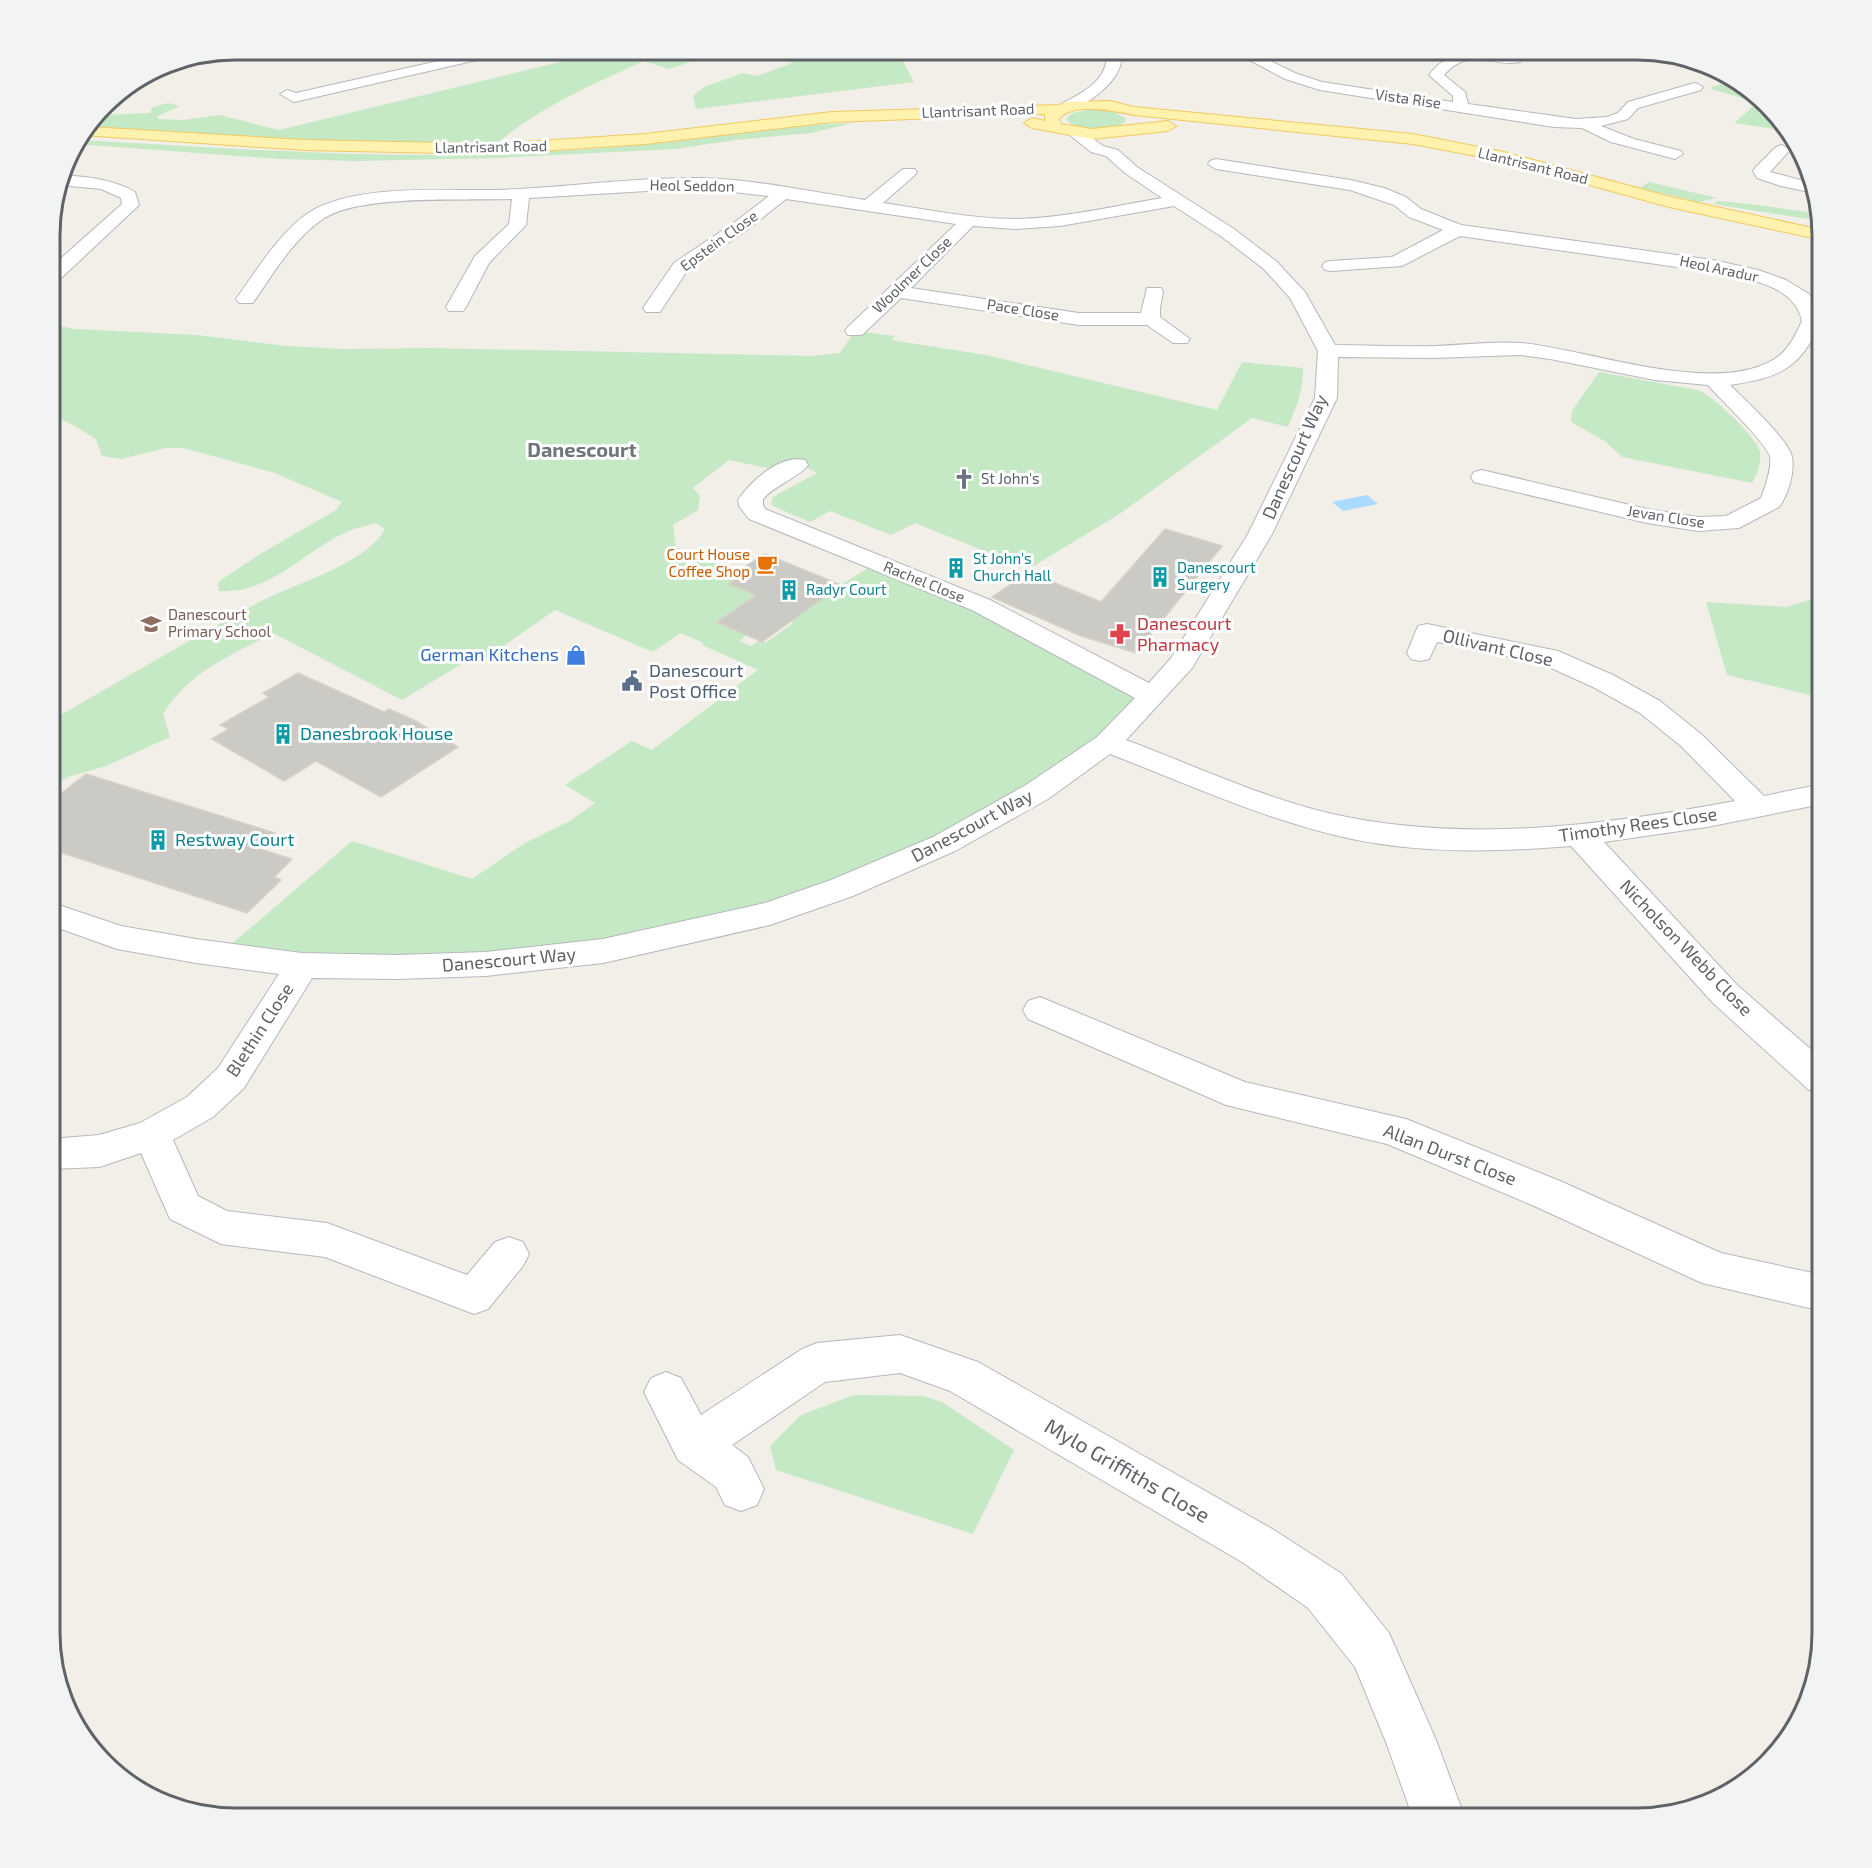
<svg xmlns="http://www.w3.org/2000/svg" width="1872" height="1868" font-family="'Exo 2',sans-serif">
<rect width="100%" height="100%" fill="#f1efe8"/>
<g fill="#c5e8c5">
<path d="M600,50H726L669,69L644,61C591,85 540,107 496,144L262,139L88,128L97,115L150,113L153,107L168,103L180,106L158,116V119L183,120L220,115L279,130L556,63Z"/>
<path d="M776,50H897L914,82L696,109L693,96L704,87L743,73L757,76L792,63L773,58L786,53Z"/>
<path d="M1733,80L1776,112L1788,131L1734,123L1757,103L1709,88Z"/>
<path d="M1095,109L1112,111L1126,119L1125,122C1112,132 1077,133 1066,119L1072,113Z"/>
<path d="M853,123L811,133L736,140L675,149L495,158L357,161L281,159L75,144L79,140C231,148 384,161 537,152C574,150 612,148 650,144C718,137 785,125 853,123Z"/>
<path d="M1649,182L1717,198L1698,202L1640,188Z"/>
<path d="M1718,201C1753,204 1784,208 1819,214L1820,221L1713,204Z"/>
<path d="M50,324L75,329L197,335L286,346L344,349L431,348L811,356L840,353L855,331L895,336L891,340L986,355L1217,410L1242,362L1303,368C1303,390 1297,406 1288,427L1252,418L1121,513L1029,569L915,523L891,535L830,511L810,522L773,506L771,504L773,497L817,473L806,467L786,462L768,468L729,460L693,488L700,496L698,510L673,525L676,547L737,572L727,578L733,581L729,584L756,595L747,635L739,641L751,646L759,641L765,643L793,623L786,619L876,563L1153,696L1107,743L842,888L486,964L220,954L352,841L472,879L525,843L570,821L595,803L565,785L632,741L652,750L758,670L702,645L704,643L680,633L653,652L555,610L482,661L473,657L402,700L273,633C230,656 190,671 163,714L170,737L106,766L68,777L50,789V721C119,682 187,641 256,604C294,583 364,566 385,529L376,523C369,525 361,527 354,529C307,546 275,594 219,591L218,582L257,556L336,510L342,502L275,473L183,448H166L121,459L102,456L96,439L66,421L50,418Z"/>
<path d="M1599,372L1697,390C1712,394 1751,433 1758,447C1764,458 1757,474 1752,483L1622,457L1606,442L1571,422L1572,411Z"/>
<path d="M1822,596V698L1727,675L1706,602L1787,607Z"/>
<path d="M854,1395L923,1396L942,1402L1014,1450L973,1534L776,1470L770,1446L801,1415Z"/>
</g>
<path fill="#aadaff" d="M1367,495L1378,504L1343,511L1332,502Z"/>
<g fill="#cccac5" stroke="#d6d1c6" stroke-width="1.5">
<path d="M1165,529L1222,546L1136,653L1081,636L992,597L1029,572L1101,602Z"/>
<path d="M765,554L841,585L762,642L717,622L756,595L729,584L733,581L726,579Z"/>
<path d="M298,673L384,712L389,709L414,720L458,747L381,797L316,761L284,781L212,739L229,729L220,725L269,697L263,693Z"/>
<path d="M86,774L275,833L257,848L292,859L274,877L281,880L247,913L50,849V802Z"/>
</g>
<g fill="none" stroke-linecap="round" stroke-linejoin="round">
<g stroke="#b5b8bc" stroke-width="2">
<g id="minor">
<path d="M247,50H281L274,54L162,69L157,68L164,63Z"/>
<path d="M487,50H510L503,54L294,102L280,94L287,90L296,93Z"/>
<path d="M1107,50H1121C1121,57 1122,63 1119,69C1113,85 1080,113 1063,109L1061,106L1063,103C1086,91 1109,79 1107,50Z"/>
<path d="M1231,50H1248L1295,73L1322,82L1453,102V96L1429,75C1450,47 1484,49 1515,55L1520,56L1522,59L1520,62C1493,68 1470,45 1444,75L1465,92L1468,104L1576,119L1607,117L1618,113L1628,102L1691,84L1696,83L1703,87L1701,90L1638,108L1628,119L1601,126L1634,139L1681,151L1683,154L1675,159L1611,142L1582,128L1554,127L1320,90L1285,79Z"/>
<path d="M1075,127L1080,129L1103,146L1118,150L1137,167L1234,229L1276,261L1305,292L1335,345C1368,345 1402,347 1435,346C1464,345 1493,341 1522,343C1588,349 1724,400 1780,355C1791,346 1796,333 1802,321C1796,290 1760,282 1733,275L1460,236L1402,266L1331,271L1325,270L1322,266L1325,262L1331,261L1392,257L1443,230L1409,217L1394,205L1350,190L1216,169L1208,164L1210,161L1216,159L1351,180L1384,188L1406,197L1421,209L1461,225L1713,260L1758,270L1786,280L1809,294L1818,307L1822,321C1799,369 1782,377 1730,385C1744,399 1789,440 1792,457C1795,472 1788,495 1779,507L1739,528L1698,531L1647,523L1474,482L1471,477L1474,472L1482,470L1647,509L1698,517L1726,516L1761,498C1765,487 1772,469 1770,457C1767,443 1719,398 1708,385L1655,380L1550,359L1520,355L1433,358L1338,357L1337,398L1272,534L1192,668L1126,740C1193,765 1258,796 1328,813C1462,844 1601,826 1735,801L1681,746L1640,713L1593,687L1540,663L1437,642L1429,659L1420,661L1411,659L1407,653L1418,626L1427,624L1558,651L1613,675L1660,701L1701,734L1764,796L1822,784V804L1707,827L1604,842L1737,985L1822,1059V1094L1809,1090L1713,1003L1571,846C1499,852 1424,854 1352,839C1268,821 1190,785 1110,754L1048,799L955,851L853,896L770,925L603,963L486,976L397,979L312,978L244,1088L213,1117L173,1140L198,1196L227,1211L327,1223L467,1275L495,1242L509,1237L523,1242L529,1254L523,1266L488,1309L474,1314L325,1257L221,1244L170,1219L141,1153L99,1167L50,1169V1139L99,1135L140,1123L187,1097L218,1068L279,974L196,963L117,949L50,925V902L121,926L196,939L302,953L397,955L486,952L603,939L765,903L831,880L933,837L1026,785L1097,737L1135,698L972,610L749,519L739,506L738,500C751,481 780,454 805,460L808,465C801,476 775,485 763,499V505L765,509L990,600L1149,683L1171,658L1248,534L1315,398L1318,351L1290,298L1264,269L1222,237L1174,206L1060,226L1015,229L973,226L911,288L1079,313H1141L1147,288H1161L1163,292L1160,308V317L1190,339L1187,343H1173L1147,325H1079L901,298L862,335H848L845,331L848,327L956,224L786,199L747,230L687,271L660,312H646L643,308L674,263L735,222L769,196L698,188L529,198L526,225L489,263L466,307L463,311H449L446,307L475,256L509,224L512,199C464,201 360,194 323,219C293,239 273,274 253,303H239L236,299C256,271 283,227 313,210C362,184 440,191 496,190C563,188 632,177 699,178C754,179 811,192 865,200L903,169H915L917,172L915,175L883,203C926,209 971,219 1016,219C1065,218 1114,206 1162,198L1125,173L1106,156L1091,152L1070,135L1067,132Z"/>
<path d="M1782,145L1790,150L1770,172L1812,183L1814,193L1781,186L1757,178L1753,171L1755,168L1776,147Z"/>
<path d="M63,175C88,177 113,179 135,192L139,205L57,282L50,284V268L122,204L121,198L101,189L60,185Z"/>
<path d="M1040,997L1245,1082L1406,1119L1560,1181L1721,1253L1822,1275V1311L1702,1283L1532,1205L1387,1144L1226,1105L1028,1019L1023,1010L1028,1001Z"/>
<path d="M900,1335L978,1362L1274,1530L1342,1574L1389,1633L1436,1740L1465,1818H1413L1386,1742L1355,1667L1308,1608L1242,1562L950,1391L900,1373L825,1382L732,1445L748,1457L764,1489L757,1505L741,1511L725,1505L716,1487L678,1460L644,1392L651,1378L666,1372L681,1378L701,1415L802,1349L817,1343Z"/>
</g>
</g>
<g stroke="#f2c960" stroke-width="2">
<path id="major" d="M1110,101L1134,107L1413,134L1504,152L1671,197L1822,230V240L1669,207L1502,161L1413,144L1134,115C1116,111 1071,102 1059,119L1061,124L1092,129L1168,121L1176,126L1168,131L1092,139L1032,128L1024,123L1032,118L1045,121V114L832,122L645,144L491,154L305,150L82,135L89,127L305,140L491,144L645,134L832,112L1059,105L1068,102Z"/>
</g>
<use href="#minor" fill="#fff" fill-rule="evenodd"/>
<use href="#major" fill="#fff2af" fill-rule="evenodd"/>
</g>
<defs>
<g id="church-bare" transform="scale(1.62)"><path d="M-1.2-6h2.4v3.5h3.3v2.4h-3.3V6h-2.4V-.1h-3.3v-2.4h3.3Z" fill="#6b7280" stroke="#fff" stroke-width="2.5" paint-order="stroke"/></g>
<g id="cafe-bare" transform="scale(1.62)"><path d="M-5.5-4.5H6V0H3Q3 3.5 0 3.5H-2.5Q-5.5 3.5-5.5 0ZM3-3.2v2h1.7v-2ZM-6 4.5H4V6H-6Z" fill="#e8710a" stroke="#fff" stroke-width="2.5" paint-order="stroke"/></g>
<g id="building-bare" transform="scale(1.62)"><path d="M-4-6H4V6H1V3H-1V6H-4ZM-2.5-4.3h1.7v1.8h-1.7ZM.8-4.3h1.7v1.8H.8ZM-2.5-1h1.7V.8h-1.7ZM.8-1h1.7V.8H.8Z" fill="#0f9aa8" stroke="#fff" stroke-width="2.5" paint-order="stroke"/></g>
<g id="school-bare" transform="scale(1.62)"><path d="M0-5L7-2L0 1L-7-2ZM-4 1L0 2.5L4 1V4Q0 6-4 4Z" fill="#8d6e63" stroke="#fff" stroke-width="2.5" paint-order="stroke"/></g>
<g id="pharmacy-bare" transform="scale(1.62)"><path d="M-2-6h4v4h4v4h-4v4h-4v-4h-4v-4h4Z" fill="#e0444e" stroke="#fff" stroke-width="2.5" paint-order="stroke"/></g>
<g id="shop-bare" transform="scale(1.62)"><path d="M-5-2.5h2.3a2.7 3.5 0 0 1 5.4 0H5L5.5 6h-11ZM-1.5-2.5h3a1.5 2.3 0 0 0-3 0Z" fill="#3f7fe0" stroke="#fff" stroke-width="2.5" paint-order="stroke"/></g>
<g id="civic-bare" transform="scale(1.62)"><path d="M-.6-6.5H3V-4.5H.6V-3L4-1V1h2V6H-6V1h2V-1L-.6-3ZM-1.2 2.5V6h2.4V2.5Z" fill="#5c6f8a" stroke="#fff" stroke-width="2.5" paint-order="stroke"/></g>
</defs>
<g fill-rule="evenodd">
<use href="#church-bare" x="964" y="479"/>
<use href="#cafe-bare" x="767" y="564"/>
<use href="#building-bare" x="956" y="568"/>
<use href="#building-bare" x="1160" y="577"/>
<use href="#building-bare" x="789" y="590"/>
<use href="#school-bare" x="151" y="624"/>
<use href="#pharmacy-bare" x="1120" y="634"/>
<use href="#shop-bare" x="576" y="655"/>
<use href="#civic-bare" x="632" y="681"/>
<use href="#building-bare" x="283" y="734"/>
<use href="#building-bare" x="158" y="840"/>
</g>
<g text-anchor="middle" stroke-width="6" stroke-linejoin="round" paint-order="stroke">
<g font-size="15" fill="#5f6368" stroke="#fff">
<text transform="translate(1408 99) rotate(8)" y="5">Vista Rise</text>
<text transform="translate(978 111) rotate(-2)" y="5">Llantrisant Road</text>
<text transform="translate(491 147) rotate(-1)" y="5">Llantrisant Road</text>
<text transform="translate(1533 166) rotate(14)" y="5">Llantrisant Road</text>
<text transform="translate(692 186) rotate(1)" y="5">Heol Seddon</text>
<text transform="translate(719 241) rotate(-36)" y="5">Epstein Close</text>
<text transform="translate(1719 269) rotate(12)" y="5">Heol Aradur</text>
<text transform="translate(912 275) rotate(-44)" y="5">Woolmer Close</text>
<text transform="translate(1023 310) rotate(9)" y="5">Pace Close</text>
<text transform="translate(1666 517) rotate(9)" y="5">Jevan Close</text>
<text transform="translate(924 582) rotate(22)" y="5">Rachel Close</text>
</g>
<g font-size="15" fill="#5b616d" stroke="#fff" text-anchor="start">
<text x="981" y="484">St John's</text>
</g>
<g font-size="15" fill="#c56008" stroke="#fff" text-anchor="end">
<text x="750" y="560">Court House<tspan x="750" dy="17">Coffee Shop</tspan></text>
</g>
<g font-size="15" fill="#0d838f" stroke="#fff" text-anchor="start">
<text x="973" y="564">St John's<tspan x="973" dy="17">Church Hall</tspan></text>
<text x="1177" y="573">Danescourt<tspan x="1177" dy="17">Surgery</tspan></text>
<text x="806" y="595">Radyr Court</text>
</g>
<g font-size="15" fill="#785e54" stroke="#fff" text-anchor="start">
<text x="168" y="620">Danescourt<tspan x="168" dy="17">Primary School</tspan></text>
</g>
<g font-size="18" fill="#5f6368" stroke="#fff">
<text transform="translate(1295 457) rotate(-66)" y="6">Danescourt Way</text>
<text transform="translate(1498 648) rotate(13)" y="6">Ollivant Close</text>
<text transform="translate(1638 825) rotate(-8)" y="6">Timothy Rees Close</text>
<text transform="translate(972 826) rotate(-28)" y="6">Danescourt Way</text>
<text transform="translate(1686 948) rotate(46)" y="6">Nicholson Webb Close</text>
<text transform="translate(509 960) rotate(-5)" y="6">Danescourt Way</text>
<text transform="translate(260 1030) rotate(-57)" y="6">Blethin Close</text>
<text transform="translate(1450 1155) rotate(21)" y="6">Allan Durst Close</text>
</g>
<g font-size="18" fill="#be3a42" stroke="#fff" text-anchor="start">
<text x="1137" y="630">Danescourt<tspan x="1137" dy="21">Pharmacy</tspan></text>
</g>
<g font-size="18" fill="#366cbe" stroke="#fff" text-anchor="end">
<text x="559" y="661">German Kitchens</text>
</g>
<g font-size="18" fill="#4e5e75" stroke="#fff" text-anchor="start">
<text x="649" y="677">Danescourt<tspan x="649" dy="21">Post Office</tspan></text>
</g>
<g font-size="18" fill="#0d838f" stroke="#fff" text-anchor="start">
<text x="300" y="740">Danesbrook House</text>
<text x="175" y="846">Restway Court</text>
</g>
<g font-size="20" font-weight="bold" fill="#70757a" stroke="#fff">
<text x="582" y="457">Danescourt</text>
</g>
<g font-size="21" fill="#5f6368" stroke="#fff">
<text transform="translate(1127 1471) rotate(30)" y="7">Mylo Griffiths Close</text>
</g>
</g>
<path d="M0 0H1872V1868H0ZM235 60H1637A175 175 0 0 1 1812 235V1633A175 175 0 0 1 1637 1808H235A175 175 0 0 1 60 1633V235A175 175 0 0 1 235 60Z" fill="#f2f3f3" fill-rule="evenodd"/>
<path fill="none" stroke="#5f6368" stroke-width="3" d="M235 60H1637A175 175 0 0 1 1812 235V1633A175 175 0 0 1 1637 1808H235A175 175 0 0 1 60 1633V235A175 175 0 0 1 235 60Z"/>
</svg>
